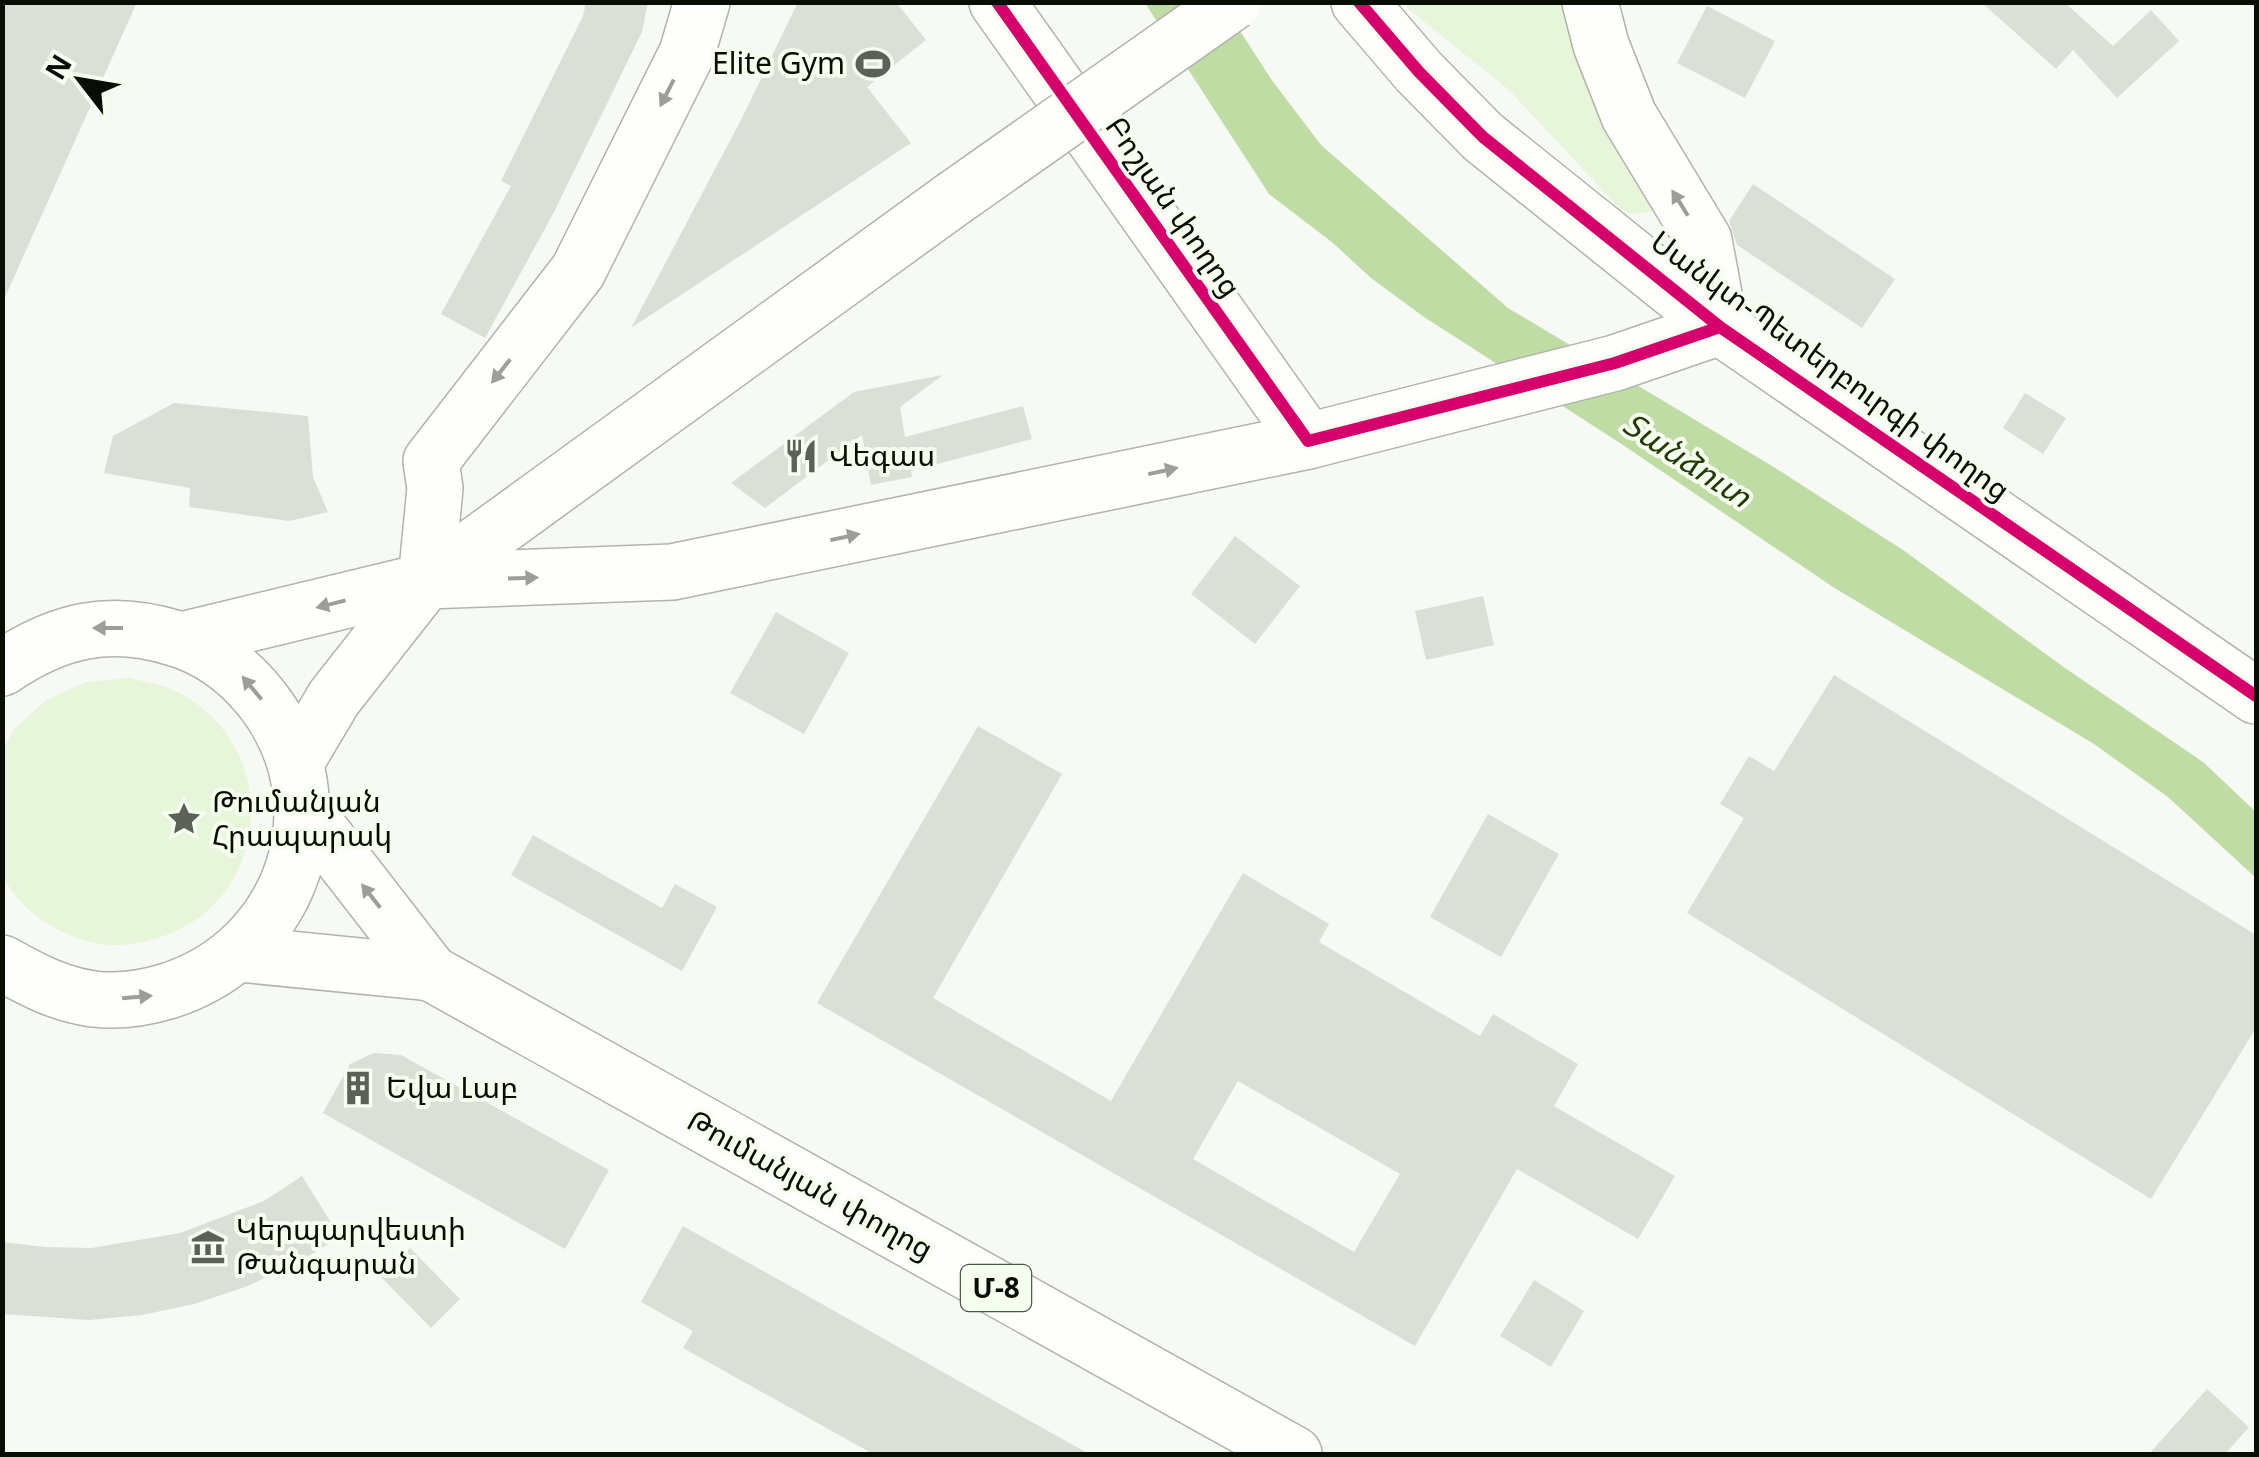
<svg xmlns="http://www.w3.org/2000/svg" width="2259" height="1457" font-family="'Noto Sans','Noto Sans Armenian',sans-serif">
<rect width="100%" height="100%" fill="#f7faf4"/>
<g fill="#e7f6da">
<path d="M1406,3H1562L1578,59L1658,211L1631,214L1618,207L1509,90L1407,8Z"/>
<path d="M130,678C144,682 161,684 174,690C287,745 273,909 151,940C124,948 96,947 69,935C40,922 17,904 3,876V749L14,729L46,700L86,682Z"/>
</g>
<path fill="#bedca4" d="M1145,3H1222L1271,79L1321,145L1508,308L1772,466L1903,550L2065,668L2203,762L2256,812V878L2168,797L2094,744L1833,587L1620,443L1424,317L1371,278L1333,243L1269,194Z"/>
<g fill="#dae0d6" fill-rule="evenodd">
<path d="M2,2H137L2,304Z"/>
<path d="M586,2H648L642,32L553,214L485,338L441,314L511,186L501,181L583,16Z"/>
<path d="M798,2H896L926,40L867,87L911,143L631,328L742,118Z"/>
<path d="M1981,2H2064L2113,46L2151,10L2179,41L2117,98L2073,50L2056,69Z"/>
<path d="M1707,6L1775,41L1745,98L1677,63Z"/>
<path d="M1753,184L1895,279L1862,328L1737,245L1729,221Z"/>
<path d="M943,375L900,407L905,437L1023,406L1032,439L911,471L912,477L871,485L862,435L765,508L731,483L854,392Z"/>
<path d="M2025,393L2066,418L2043,454L2003,428Z"/>
<path d="M174,403L308,416L313,477L328,512L289,521L189,507L190,488L104,473L113,436Z"/>
<path d="M1235,536L1300,586L1255,644L1191,594Z"/>
<path d="M1483,596L1494,645L1426,660L1415,611Z"/>
<path d="M776,612L849,653L804,734L730,693Z"/>
<path d="M1834,675L2256,935V1028L2151,1199L1687,913L1744,818L1720,804L1749,756L1774,771Z"/>
<path d="M978,726L1062,774L933,998L1111,1101L1243,873L1329,924L1319,942L1480,1036L1493,1014L1578,1064L1554,1106L1675,1176L1638,1239L1517,1169L1415,1346L817,1003ZM1238,1081L1400,1174L1354,1252L1193,1159Z"/>
<path d="M1488,814L1559,854L1501,957L1430,917Z"/>
<path d="M533,835L662,908L675,884L717,907L682,971L511,875Z"/>
<path d="M374,1053L401,1055L609,1170L565,1249L323,1113L350,1064Z"/>
<path d="M302,1176L340,1237L294,1265L245,1287L194,1304L142,1315L89,1320L2,1314V1242L45,1247L91,1248L180,1233L264,1201Z"/>
<path d="M683,1226L1089,1454H873L683,1348L693,1331L641,1302Z"/>
<path d="M410,1248L460,1299L431,1328L381,1277Z"/>
<path d="M1534,1280L1584,1311L1551,1367L1500,1336Z"/>
<path d="M2207,1389L2249,1427L2225,1454H2149Z"/>
</g>
<g fill="none" stroke-linecap="round" stroke-linejoin="round">
<g stroke="#b0b4ab" stroke-width="58">
<g id="secondary">
<path d="M997,2L1308,441"/>
<path d="M1359,2L1419,72L1483,137L1720,327L2256,696"/>
<path d="M1590,2L1601,45L1629,116L1704,240L1720,327"/>
<path d="M426,581L435,488L431,461L578,271L687,53L702,2"/>
<path d="M182,640L426,581L672,572L1308,441L1615,363L1720,327"/>
<path d="M296,762L334,698L426,581L953,199"/>
</g>
</g>
<g stroke="#b0b4ab" stroke-width="58">
<g id="highway">
<path d="M2,668C58,630 109,618 174,638C209,648 238,670 260,697C345,802 294,951 168,991C145,998 118,1002 93,999C59,994 32,980 2,963"/>
<path d="M303,808L431,973L1294,1454"/>
<path d="M239,954L431,973"/>
</g>
</g>
<use href="#secondary" stroke="#fefefd" stroke-width="55"/>
<use href="#highway" stroke="#fefefd" stroke-width="55"/>
<g stroke="#b0b4ab" stroke-width="58" stroke-linecap="butt">
<path id="secondary-bridge" d="M953,199L1233,2"/>
</g>
<use href="#secondary-bridge" stroke="#fefefd" stroke-width="55"/>
<g stroke="#f6fef0" stroke-width="19">
<g id="cycleway">
<path d="M997,2L1308,441L1615,363L1720,327"/>
<path d="M1359,2L1419,72L1483,137L1720,327L2256,696"/>
</g>
</g>
<use href="#cycleway" stroke="#d6006c" stroke-width="12"/>
</g>
<defs><path id="oneway-solid" d="M-6-.8H1V-3.2L6.5 0L1 3.2V.8H-6Z" transform="scale(2.5)"/></defs>
<g fill="#9c9e99">
<use href="#oneway-solid" transform="translate(667 93) rotate(117)"/>
<use href="#oneway-solid" transform="translate(1680 203) rotate(-122)"/>
<use href="#oneway-solid" transform="translate(501 371) rotate(128)"/>
<use href="#oneway-solid" transform="translate(1163 471) rotate(-12)"/>
<use href="#oneway-solid" transform="translate(845 537) rotate(-12)"/>
<use href="#oneway-solid" transform="translate(523 578) rotate(-2)"/>
<use href="#oneway-solid" transform="translate(331 604) rotate(166)"/>
<use href="#oneway-solid" transform="translate(108 628) rotate(180)"/>
<use href="#oneway-solid" transform="translate(252 688) rotate(-130)"/>
<use href="#oneway-solid" transform="translate(371 896) rotate(-128)"/>
<use href="#oneway-solid" transform="translate(137 997) rotate(-5)"/>
</g>
<defs>
<g id="stadium-bare" transform="scale(2.7)"><path d="M0-5a6.5 5 0 1 0 0 10a6.5 5 0 1 0 0-10ZM-3.5-1.8h7v3.6h-7Z" fill="#5c6158" stroke="#f6fef0" stroke-width="2.5" paint-order="stroke"/></g>
<g id="restaurant-bare" transform="scale(2.7)"><path d="M-5-6h1v4h1v-4h1v4h1v-4h1v5L-1.5 .5V6h-2V.5L-5-1ZM5-6V6H3V1.5H1.5Q1.5-4 5-6Z" fill="#5c6158" stroke="#f6fef0" stroke-width="2.5" paint-order="stroke"/></g>
<g id="sight-bare" transform="scale(2.7)"><path d="M0-6L1.8-2.2L6-1.7L2.9 1.2L3.7 5.4L0 3.3L-3.7 5.4L-2.9 1.2L-6-1.7L-1.8-2.2Z" fill="#5c6158" stroke="#f6fef0" stroke-width="2.5" paint-order="stroke"/></g>
<g id="building-bare" transform="scale(2.7)"><path d="M-4-6H4V6H1V3H-1V6H-4ZM-2.5-4.3h1.7v1.8h-1.7ZM.8-4.3h1.7v1.8H.8ZM-2.5-1h1.7V.8h-1.7ZM.8-1h1.7V.8H.8Z" fill="#5c6158" stroke="#f6fef0" stroke-width="2.5" paint-order="stroke"/></g>
<g id="museum-bare" transform="scale(2.7)"><path d="M0-6L6-3V-2H-6V-3ZM-5-1h2V3h-2ZM-1-1h2V3h-2ZM3-1h2V3H3ZM-6 4H6V6H-6Z" fill="#5c6158" stroke="#f6fef0" stroke-width="2.5" paint-order="stroke"/></g>
</defs>
<g fill-rule="evenodd">
<use href="#stadium-bare" x="873" y="64"/>
<use href="#restaurant-bare" x="801" y="456"/>
<use href="#sight-bare" x="184" y="819"/>
<use href="#building-bare" x="358" y="1088"/>
<use href="#museum-bare" x="208" y="1247"/>
</g>
<g text-anchor="middle" stroke-width="8" stroke-linejoin="round" paint-order="stroke">
<rect fill="#f6fef0" stroke="#4f564b" stroke-width="2.5" x="961" y="1265" width="70" height="46" rx="8"/>
<g font-size="28" font-weight="bold" fill="#080e04">
<text x="996" y="1298">Մ-8</text>
</g>
<g font-size="30" fill="#080e04" stroke="#f6fef0" text-anchor="start">
<text x="845" y="74" text-anchor="end">Elite Gym</text>
<text x="829" y="466">Վեգաս</text>
<text x="212" y="812">Թումանյան<tspan x="212" dy="34">Հրապարակ</tspan></text>
<text x="386" y="1098">Եվա Լաբ</text>
<text x="236" y="1240">Կերպարվեստի<tspan x="236" dy="34">Թանգարան</tspan></text>
</g>
<g font-size="30" fill="#080e04" stroke="#f6fef0">
<text transform="translate(1173 207) rotate(55)" y="10">Բոշյան փողոց</text>
<text transform="translate(1830 366) rotate(36)" y="10">Սանկտ-Պետերբուրգի փողոց</text>
<text transform="translate(810 1185) rotate(29)" y="10">Թումանյան փողոց</text>
</g>
<g font-size="32" font-style="italic" fill="#223b02" stroke="#f6fef0">
<text transform="translate(1687 460) rotate(33)" y="11">Տանձուտ</text>
</g>
</g>
<rect width="2259" height="1457" fill="none" stroke="#080e04" stroke-width="10"/>
<g transform="translate(80 80) rotate(301)" stroke="#f6fef0" stroke-width="8" paint-order="stroke">
<path d="M0-8L18 38L0 25L-18 38Z" fill="#080e04"/>
<text y="-15" font-size="28" font-weight="bold" text-anchor="middle" fill="#080e04">N</text>
</g>
</svg>
